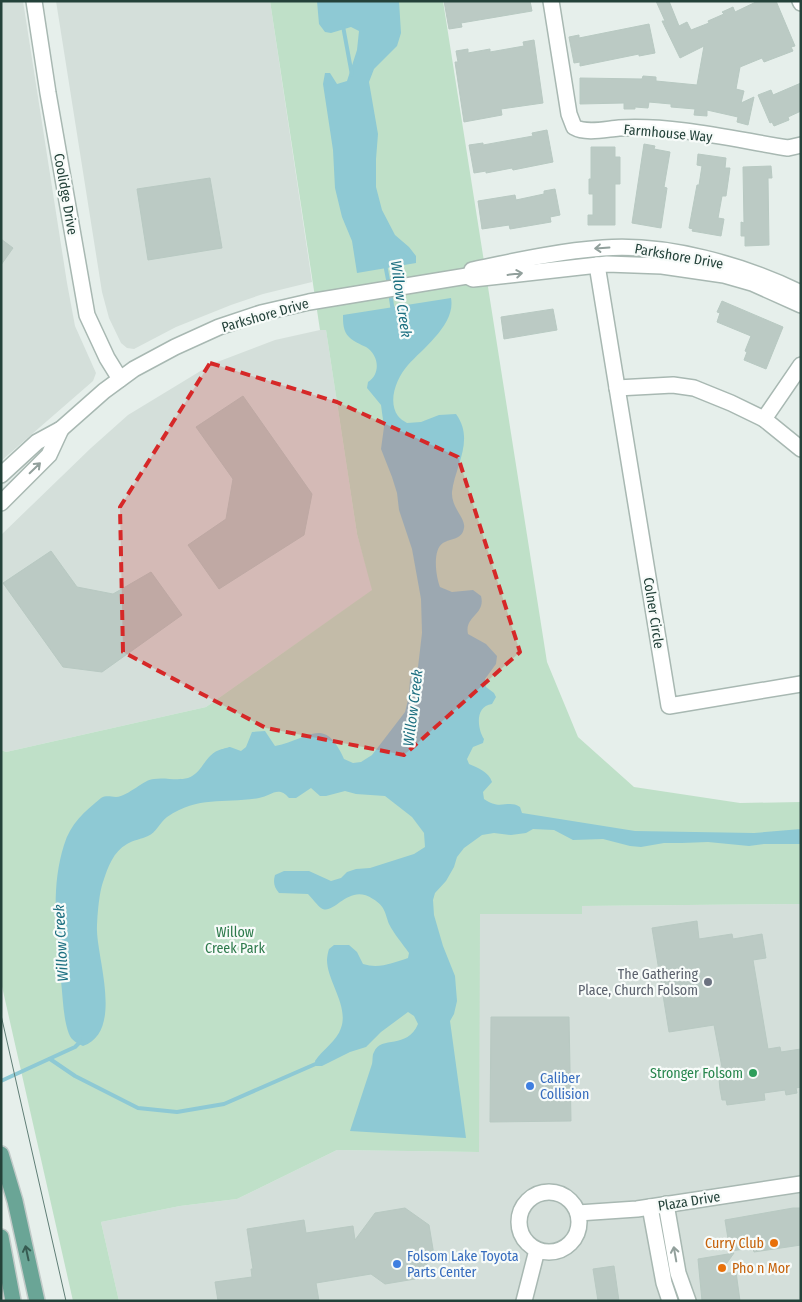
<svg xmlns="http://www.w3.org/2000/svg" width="802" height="1302" font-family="'Fira Sans Condensed',sans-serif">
<rect width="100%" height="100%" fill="#e6efeb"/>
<g fill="#d4dfda">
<path d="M1,1H23L67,283L75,326L96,373L93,381L1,461Z"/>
<path d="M56,1H270L312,282L263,294L231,305L176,327L134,349L127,348L121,343L109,318L102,292Z"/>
<path d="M320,330H326L357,534L373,590L206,707L6,752L1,750V535L91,448L128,415L212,364L275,340Z"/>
<path d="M801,904V1301H119L101,1222L180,1206L237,1199L337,1150L479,1152V913L581,914L582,906Z"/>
</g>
<path fill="#bfe0c8" d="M270,1H443L547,662L578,737L634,787L740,803L801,802V904L582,906V914H480L479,1152L337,1150L237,1199L180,1206L101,1222L119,1301H73L1,982V750L6,752L206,707L372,590L357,534L326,330H320Z"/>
<g fill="#8ec9d4">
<path d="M317,1H399L401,33L397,46L374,69L369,82L378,134L376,159V187L382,210L395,235L409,247L416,256V263L357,273L352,241L342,217L335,188L333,150L323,84L325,73H330L337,84L347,81L357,50L359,31L351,27L331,33L325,32L319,24Z"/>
<path d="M451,298C456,324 423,348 408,365C397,377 387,401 398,416C400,419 404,421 407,423L421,422L439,415L456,414C475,440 455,466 452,492C451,508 466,518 464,528C462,540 451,538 443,543C432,550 436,577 440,587L452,592L473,590L481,596C486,615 464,616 468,634L486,644L497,656L496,664L485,679L486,687L494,693L496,697L492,704C475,706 477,728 484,739L483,743L473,747L467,759L469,764C478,768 489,772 492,782L483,792L484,799C500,811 508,799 520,807L522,813L635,831L754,833L801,829V844H764L749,846L708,842L682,843H664L641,847L630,846L603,839L573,840L554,830L533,829L526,833L511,835L494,833L482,835L464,848L457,857L454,867L446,881L435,893L433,900L434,915L443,946L455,976L457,1001L454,1014L450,1021L466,1138L350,1131L372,1064C373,1060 372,1055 374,1052C381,1035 407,1050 418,1024L414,1016L408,1012L381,1032L366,1047L350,1052L322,1066H316L315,1061C322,1050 337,1041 341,1028C349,1006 327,981 327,960C327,957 328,952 329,949L334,945H349L357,952L363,964C379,969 393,963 408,958L409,953C402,943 394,934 389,924C385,913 385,906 373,899C348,882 334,917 321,908C318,906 311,897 308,894L279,893C274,887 273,882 275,875L284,871H309L331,881L341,878L347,872L356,869L370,868L414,854L425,847L424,833L412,817L385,796L356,794L345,791L326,796H320L311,788L296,798H289C278,785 271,796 259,798C224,804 200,795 167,817C160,822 156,833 148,836C142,839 133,840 127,844C113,852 108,867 103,882C99,893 97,918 97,931C98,962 123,1032 83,1046C77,1043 72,1041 69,1034C63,1018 63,998 61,981C57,936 50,889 64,845C70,824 85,811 101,798C107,795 110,797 116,797C129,796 144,779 154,779C165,777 176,781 188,778C204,772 204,754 222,749C223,749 229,747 230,747C234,748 237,750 241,751L246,747L252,732L265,731L275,746C309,740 324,714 344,759L353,763L361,762L372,755L405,712L409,696L410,679L418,667L422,633L421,599L412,549L399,510L397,493L392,477L381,449L384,427L381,405L367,388L368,382C381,374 379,355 366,347C360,344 354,342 349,337C343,331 343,323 343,315Z"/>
</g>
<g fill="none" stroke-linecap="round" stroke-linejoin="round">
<g stroke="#8ec9d4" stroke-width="4">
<path d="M343,26L352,75"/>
<path d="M385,264L389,285"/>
<path d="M390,292L393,312"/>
<path d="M50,1059L75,1076L138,1108L177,1112L224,1104L320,1062"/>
<path d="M1,1081L75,1047L79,1043L80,1039"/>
</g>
</g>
<g fill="#bbcac4" stroke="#b8c9c2">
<path d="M444,1H530L532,11L461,23L462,27L449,29Z"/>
<path d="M656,1H669L679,26L687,22L691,30L709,23L708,21L724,14L722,12L733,7L735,12L758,1H776L795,46L791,47L793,51L764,62L762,58L740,67L736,89L744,91L741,103L754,97L748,125L737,122L738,117L707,110V116L694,115L695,109L671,107V104L649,102L648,108L635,107V109H624V103L580,104V78L642,79L643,76L656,77V81L697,85L704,46L680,58L662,21H665Z"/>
<path d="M649,24L655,53L639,56V54L580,66V62L574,63L569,37L579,35V38Z"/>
<path d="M534,40L543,103L501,109L502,115L464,122L455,62H458L456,51L468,49V53L490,49V52L524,46L523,42Z"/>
<path d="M801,83V111L788,117L789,120L774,126L772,122L770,123L758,95L771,90L773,95Z"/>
<path d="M547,130L553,162L513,170L512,168L486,173V171L474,173L469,145L483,143V145L533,136L532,133Z"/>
<path d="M644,144L655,146L654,149L670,152L664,187L667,188L661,228L632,223Z"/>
<path d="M591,147H615V157H620V184H615V225H588V215H593V194H589V179H591Z"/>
<path d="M698,154L726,158L725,168H730L726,196H722L718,218L724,219L721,236L692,231L693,229L689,228L697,185H699L702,166L697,165Z"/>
<path d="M771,166L772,178H768L769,245L745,246V236H741V222L744,223L743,167Z"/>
<path d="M210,178L222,248L148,260L137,189Z"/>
<path d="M555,189L560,215L550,217L551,222L510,229L509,225L482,229L478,201L515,195L516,200L544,194V191Z"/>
<path d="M1,239L13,248L1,265Z"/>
<path d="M722,301L783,327L766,369L744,360L747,352L745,351L751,336L717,322L720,313L717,312Z"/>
<path d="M553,309L557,330L504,339L501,317Z"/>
<path d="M243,396L312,494L304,535L219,589L188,545L226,519L233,479L196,427Z"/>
<path d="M51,551L77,587L113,594L151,572L182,615L102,672L63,667L3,583Z"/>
<path d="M697,921L699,939L732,934L733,939L762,934L766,958L753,960L768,1049L780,1047L781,1052L801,1049V1087L796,1088L797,1093L786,1095L785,1090L764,1093L765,1100L727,1105L726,1100H722L720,1089L719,1079L724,1078L714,1025L669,1032L652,928Z"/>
<path d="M491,1017H569L571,1121L490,1122Z"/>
<path d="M405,1208L429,1225L434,1255L415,1279L385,1284L371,1274L316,1283L319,1301H218L215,1282L252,1277L251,1269H253L247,1229L304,1220L306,1233L353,1226L355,1240L375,1213Z"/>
<path d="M793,1208H801V1245L754,1252L753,1248L730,1251L725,1220Z"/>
<path d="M734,1253L719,1274L736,1272L740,1301H702L698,1259Z"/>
<path d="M614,1266L619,1301H598L593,1269Z"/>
</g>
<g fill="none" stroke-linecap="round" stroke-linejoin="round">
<g stroke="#a8b8b2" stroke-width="18">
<g id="minor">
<path d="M34,1L48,93L87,315L107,358L120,379"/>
<path d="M551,1L569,114L574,127C586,134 606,129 619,128C676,125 732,139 788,148L801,145"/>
<path d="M800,1L801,3"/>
<path d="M597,265L669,706L801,684"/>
<path d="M472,270C515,261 559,251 603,248C666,243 744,265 801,293"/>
<path d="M617,388L673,385L694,388L731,403L764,419L801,449"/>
<path d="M764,419L801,365"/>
<path d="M1,475L37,442L61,429L104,391L134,369L175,347L219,327L261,313L309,302L467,276L473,279L607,264L662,266L724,275L752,283L801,305"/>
<path d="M1,503L49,455L61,429"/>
<circle cx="549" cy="1222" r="30"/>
<path d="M666,1204L678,1273L688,1301"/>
<path d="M650,1207L664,1283L670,1301"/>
<path d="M578,1213L637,1209L801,1184"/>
<path d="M524,1301L537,1250"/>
</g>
</g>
<g stroke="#c2cac8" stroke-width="18">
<g id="major">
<path d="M1,1154L15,1201L37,1301"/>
<path d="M1,1237L13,1301"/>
</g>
</g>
<use href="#minor" stroke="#fff" stroke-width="15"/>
<use href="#major" stroke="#6aa596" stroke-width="15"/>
<path stroke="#5f7d75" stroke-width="1" d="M1,1015L66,1301"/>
</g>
<defs><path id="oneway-shaft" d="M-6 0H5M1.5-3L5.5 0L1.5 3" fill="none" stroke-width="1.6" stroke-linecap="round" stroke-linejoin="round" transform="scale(1.25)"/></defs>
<g stroke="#92a09c">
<use href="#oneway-shaft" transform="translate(602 248) rotate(176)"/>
<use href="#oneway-shaft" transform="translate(515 274) rotate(-7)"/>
<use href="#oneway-shaft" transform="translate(35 468) rotate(-44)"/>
<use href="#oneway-shaft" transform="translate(675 1254) rotate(-100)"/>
</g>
<use stroke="#365b51" href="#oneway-shaft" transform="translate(27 1253) rotate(-102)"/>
<path fill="#d62828" fill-opacity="0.2" stroke="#d62828" stroke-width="4" stroke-dasharray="10 6" stroke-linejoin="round" d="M210,363L337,402L458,457L520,652L404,755L266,728L123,652L120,507Z"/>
<circle fill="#6b7280" stroke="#f7fbf9" stroke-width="2" cx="708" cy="982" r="5"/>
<circle fill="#2e9e5b" stroke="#f7fbf9" stroke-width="2" cx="753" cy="1073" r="5"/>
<g fill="#3f7fe0" stroke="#f7fbf9" stroke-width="2">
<circle cx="530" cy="1086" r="5"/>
<circle cx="397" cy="1264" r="5"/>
</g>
<g fill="#e8710a" stroke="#f7fbf9" stroke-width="2">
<circle cx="774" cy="1243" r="5"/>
<circle cx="722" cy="1268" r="5"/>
</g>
<g text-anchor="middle" stroke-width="4.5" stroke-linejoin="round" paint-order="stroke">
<g font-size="14" fill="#24423a" stroke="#f7fbf9">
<text transform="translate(668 133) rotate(5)" y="5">Farmhouse Way</text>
<text transform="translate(66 194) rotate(80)" y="5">Coolidge Drive</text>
<text transform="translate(679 256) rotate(10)" y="5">Parkshore Drive</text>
<text transform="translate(265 315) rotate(-16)" y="5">Parkshore Drive</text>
<text transform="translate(654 613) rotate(81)" y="5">Colner Circle</text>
<text transform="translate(689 1201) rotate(-9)" y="5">Plaza Drive</text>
</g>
<g font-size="14" fill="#2d7a4b" stroke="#f7fbf9">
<text x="235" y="937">Willow<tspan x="235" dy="16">Creek Park</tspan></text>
</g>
<g font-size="14" fill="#5b616d" stroke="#f7fbf9" text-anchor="end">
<text x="698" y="979">The Gathering<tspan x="698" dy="16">Place, Church Folsom</tspan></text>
</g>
<g font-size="14" fill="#27864d" stroke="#f7fbf9" text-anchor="end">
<text x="743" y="1078">Stronger Folsom</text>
</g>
<g font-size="14" fill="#366cbe" stroke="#f7fbf9" text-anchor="start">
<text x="540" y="1083">Caliber<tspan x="540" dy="16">Collision</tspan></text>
<text x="407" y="1261">Folsom Lake Toyota<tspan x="407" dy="16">Parts Center</tspan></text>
</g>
<g font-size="14" fill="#c56008" stroke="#f7fbf9" text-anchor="end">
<text x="764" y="1248">Curry Club</text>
<text x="732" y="1273" text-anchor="start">Pho n Mor</text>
</g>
<g font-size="15" font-style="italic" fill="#1c6f80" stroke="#f7fbf9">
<text transform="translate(401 299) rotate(82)" y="5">Willow Creek</text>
<text transform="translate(413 708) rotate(-83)" y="5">Willow Creek</text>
<text transform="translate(61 943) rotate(-93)" y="5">Willow Creek</text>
</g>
</g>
<rect width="802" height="1302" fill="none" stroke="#24423a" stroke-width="5"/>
</svg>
